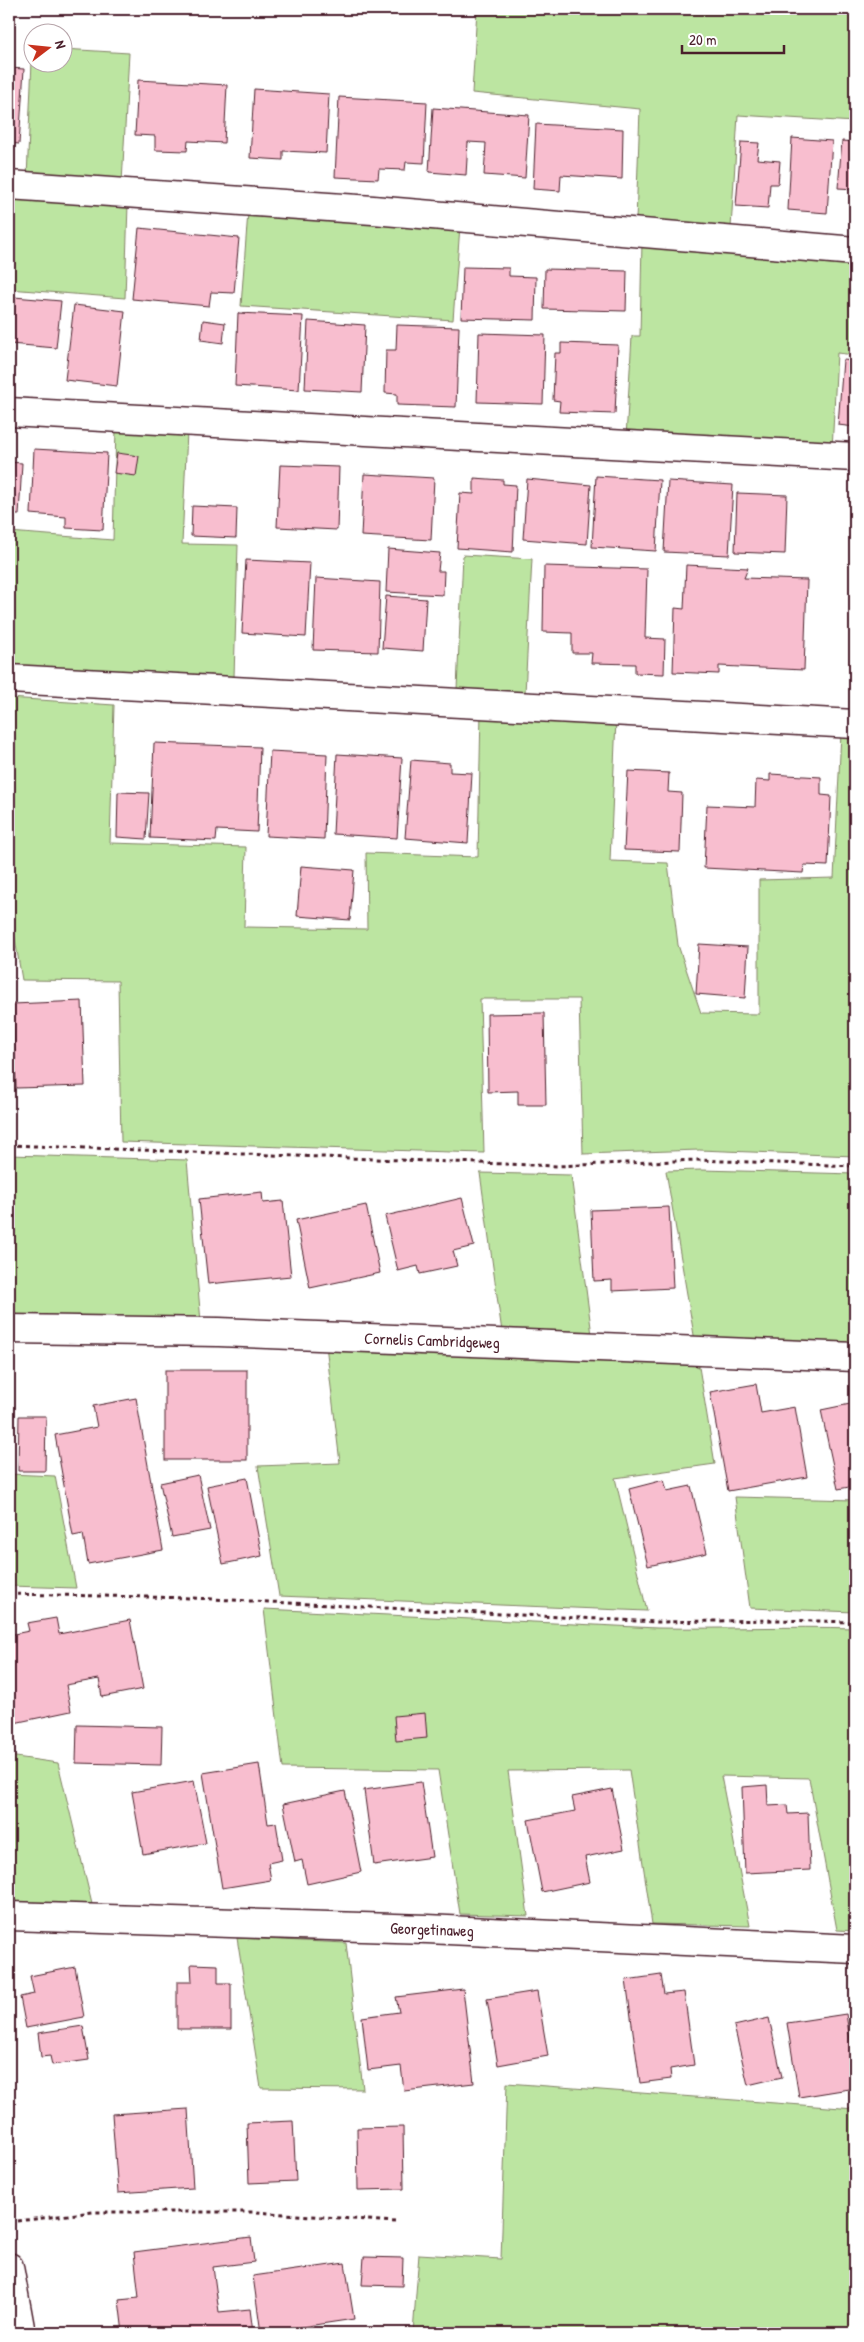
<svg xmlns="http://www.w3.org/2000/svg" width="864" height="2342" font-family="'Patrick Hand',sans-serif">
<rect width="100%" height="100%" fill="#fff"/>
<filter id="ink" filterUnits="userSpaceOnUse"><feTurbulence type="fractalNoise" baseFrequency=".02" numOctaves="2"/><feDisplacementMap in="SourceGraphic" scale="10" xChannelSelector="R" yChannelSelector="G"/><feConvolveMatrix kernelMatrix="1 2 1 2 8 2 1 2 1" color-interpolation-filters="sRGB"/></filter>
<g filter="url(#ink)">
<g fill="#bce5a1" stroke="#838266">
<path d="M477,9H855V122L738,115L731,228L636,221L640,109L472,93Z"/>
<path d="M63,49L129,53L122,183L27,178L32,61L62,62Z"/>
<path d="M9,195L128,204L125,298L9,289Z"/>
<path d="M248,212L460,226L453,320L241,306Z"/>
<path d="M642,241L855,262V355L837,353L832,450L626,437L632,336H640Z"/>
<path d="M116,429L187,431L182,544L238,545L234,677L9,665V532L113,540Z"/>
<path d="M463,555L532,559L525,693L457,689Z"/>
<path d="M9,698L114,705L110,843L246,847L244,927L367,929L366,853L478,857L481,711L616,719L610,861L668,863L678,945L701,1013L759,1014V880L834,878L841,733H855V1156L699,1150L583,1154L579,999H480L484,1153L121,1142L118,981L22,980L9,904Z"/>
<path d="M9,1155L187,1160L201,1322L9,1318Z"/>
<path d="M701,1170L855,1174V1346L695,1341L666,1171Z"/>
<path d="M480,1173L571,1175L592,1335L502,1332Z"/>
<path d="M326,1345L698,1361L715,1464L615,1478L647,1611L279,1596L258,1466L340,1463Z"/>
<path d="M9,1474L55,1476L76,1588L9,1586Z"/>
<path d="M735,1497L855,1500V1612L750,1608Z"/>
<path d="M264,1609L657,1628C723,1629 789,1626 855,1628V1931L837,1930L809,1778L721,1776L750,1926L652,1924L629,1770L508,1771L528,1916L460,1914L438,1770L283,1768Z"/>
<path d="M9,1756L58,1763L92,1904L9,1902Z"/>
<path d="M237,1938L346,1943L363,2089L261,2088Z"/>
<path d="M507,2083L855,2109V2333H413L419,2254L501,2259Z"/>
</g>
<g fill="#f8becf" stroke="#4a1f2b">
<path d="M9,68L24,69L19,144L9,143Z"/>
<path d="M138,80L227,85L224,143L188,141L187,151L155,150V136L135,135Z"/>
<path d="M254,89L329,94L326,153L283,151V160L250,158Z"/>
<path d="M339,97L427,102L424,163L406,162L405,170L379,169L378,179L335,177Z"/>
<path d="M433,108L529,115L525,178L484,175L486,143L468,142L466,175L429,172Z"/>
<path d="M536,124L623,129L622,179L561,175L560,191L533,189Z"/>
<path d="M792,138L832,141L827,213L788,210Z"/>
<path d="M842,141L855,142V204H853L855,189L838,188Z"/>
<path d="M741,142L759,143L757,159L780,161L778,184H770L768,208L736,206Z"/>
<path d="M139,228L239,238L234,293L211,292L209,306L132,299Z"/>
<path d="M463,267L509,268V276L536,277L535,320L461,318Z"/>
<path d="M545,269L627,271L626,311L544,309Z"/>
<path d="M14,297L61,301L56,348L10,344Z"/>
<path d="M74,305L125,311L117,386L65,380Z"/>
<path d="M238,313L303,316L299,390L235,386Z"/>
<path d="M203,320L225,323L223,343L201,340Z"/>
<path d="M308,321L365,325L362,392L305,389Z"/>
<path d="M397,325L459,327L456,407L397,405V394L385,393L386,350H396Z"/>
<path d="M479,333L545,335L543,404L477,402Z"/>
<path d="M561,343L618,345L615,414L559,412L560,401L553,400L555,353H561Z"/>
<path d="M843,360L855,361V427L838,425Z"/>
<path d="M34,449L107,453L103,530L66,528V517L31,514Z"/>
<path d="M117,453L139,456L136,476L114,473Z"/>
<path d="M9,462L22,463L19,515H9Z"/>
<path d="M280,465L339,467L337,530L277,527Z"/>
<path d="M364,474L434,478L431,540L361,536Z"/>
<path d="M596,476L660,480L656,551L592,547Z"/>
<path d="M474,478L503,480V484L516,485L513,552L457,548L460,493L474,494Z"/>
<path d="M527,479L591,485L587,544L523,539Z"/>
<path d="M668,481L733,485L729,555L664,552Z"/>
<path d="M737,493L787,495L785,554L735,552Z"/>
<path d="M192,506L237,508L236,538L191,536Z"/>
<path d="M388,549L440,553L438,571H444L443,595L386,592Z"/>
<path d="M246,560L310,563L306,637L242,633Z"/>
<path d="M686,565L748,568L744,578L807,580L804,670L719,666V674L673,672L675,608L684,609Z"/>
<path d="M544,566L647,569L645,638L665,639L664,674L635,673V664L591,663L592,653H572V633L543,632Z"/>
<path d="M316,578L380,582L378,652L313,650Z"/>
<path d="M386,596L426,599L423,651L382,648Z"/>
<path d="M154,743L260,747L257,832L217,830L216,841L150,838Z"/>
<path d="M270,751L327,754L324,839L266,836Z"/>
<path d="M337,754L402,758L397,838L333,834Z"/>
<path d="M411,760L450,763V772L472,773L468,843L405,838Z"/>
<path d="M628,771L669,773L668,792L682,793L680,852L624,850Z"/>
<path d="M770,774L821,777V795L831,796L828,866L804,865L803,873L704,868L707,805L755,807L756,780L770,781Z"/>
<path d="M118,792L149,793L146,839L117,837Z"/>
<path d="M301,866L354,870L350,920L297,916Z"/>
<path d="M699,944L748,947L745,998L696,994Z"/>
<path d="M82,1001L85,1086L16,1088L13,1004Z"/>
<path d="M544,1013L546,1105H518V1091L488,1092L487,1014Z"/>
<path d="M262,1192L263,1203L283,1201L291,1276L208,1284L199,1199Z"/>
<path d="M462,1198L474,1246L453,1251L457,1266L420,1274L418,1266L398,1271L385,1216Z"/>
<path d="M366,1205L380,1273L310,1288L296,1220Z"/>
<path d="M669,1207L673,1288L612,1291V1280L594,1281L591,1210Z"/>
<rect x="165" y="1370" width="82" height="90"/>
<path d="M756,1384L761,1413L795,1407L807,1477L728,1491L710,1392Z"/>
<path d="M136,1398L163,1550L88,1564L83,1534L73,1536L55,1435L97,1427L93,1406Z"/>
<path d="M855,1403V1486L838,1489L821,1410Z"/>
<path d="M19,1416H46L45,1471H18Z"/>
<path d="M198,1475L210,1530L172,1537L160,1483Z"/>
<path d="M247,1478L262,1556L223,1564L207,1486Z"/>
<path d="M664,1480L667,1491L691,1486L707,1553L648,1566L629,1489Z"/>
<path d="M56,1618L59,1634L130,1620L143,1689L102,1697L99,1679L66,1685L71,1711L14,1723L9,1697V1635L29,1631L27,1623Z"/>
<path d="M425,1713L427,1738L396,1741L394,1716Z"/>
<path d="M77,1725L162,1727L161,1765L76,1763Z"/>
<path d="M259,1764L268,1824L276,1823L282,1860L268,1863L271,1880L222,1888L203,1773Z"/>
<path d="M194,1781L206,1843L143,1854L132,1792Z"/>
<path d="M421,1782L432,1857L374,1865L364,1790Z"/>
<path d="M767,1785L768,1806L787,1805L788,1814L808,1813L810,1870L745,1873L742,1787Z"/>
<path d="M612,1789L624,1849L585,1857L590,1882L542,1892L528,1820L575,1811L572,1797Z"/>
<path d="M345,1791L361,1872L307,1884L302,1860L295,1862L283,1804Z"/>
<path d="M191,1964L218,1965V1983H231V2029H177V1982H192Z"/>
<path d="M75,1967L84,2017L26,2028L20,1997L34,1994L30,1976Z"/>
<path d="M661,1975L664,1994L684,1992L694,2065L670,2069L671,2079L640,2083L626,1980Z"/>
<path d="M463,1989L474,2083L404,2091L401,2066L368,2070L362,2017L399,2012L396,1997Z"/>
<path d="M537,1991L548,2056L498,2065L487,1999Z"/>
<path d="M846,2014L855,2071V2088L799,2097L787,2023Z"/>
<path d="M769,2018L782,2077L748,2085L734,2026Z"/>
<path d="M83,2026L89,2060L52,2065L50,2056L41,2057L38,2033Z"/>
<path d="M188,2109L193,2188L118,2193L112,2114Z"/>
<path d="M293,2121L296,2181L249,2183L247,2123Z"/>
<path d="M403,2127L404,2189L358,2190L357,2128Z"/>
<path d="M251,2237L254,2262L213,2267L219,2312L250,2309L253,2333H190L189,2330H183V2333H123L119,2300L139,2298L134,2252Z"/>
<path d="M364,2257L403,2258L402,2286L362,2285Z"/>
<path d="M345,2263L354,2319L261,2333L253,2276Z"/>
</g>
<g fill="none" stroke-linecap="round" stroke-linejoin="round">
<g stroke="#4a1f2b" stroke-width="31">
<g id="minor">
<path d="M9,185L373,210L855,251"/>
<path d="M9,412L855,457"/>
<path d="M9,679L855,724"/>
<path d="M9,1329L219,1332L855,1357"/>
<path d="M9,1916L427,1929L855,1949"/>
<path d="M9,2267L21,2333"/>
</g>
</g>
<g stroke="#4a1f2b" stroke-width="3" stroke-dasharray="4 4" stroke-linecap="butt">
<path d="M9,1145L557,1166L697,1160L855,1166"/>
<path d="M9,1594L193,1598L657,1622L776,1620L855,1622"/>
<path d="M9,2222L93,2212H256L395,2222"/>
</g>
<use href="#minor" stroke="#fff" stroke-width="28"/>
</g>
</g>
<g text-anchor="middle" stroke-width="4" stroke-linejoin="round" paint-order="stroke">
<g font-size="16" fill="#4a1f2b" stroke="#fff">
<text transform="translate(432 1340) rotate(2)" y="6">Cornelis Cambridgeweg</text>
<text transform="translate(432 1929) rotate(2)" y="6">Georgetinaweg</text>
</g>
</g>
<rect width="864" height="2342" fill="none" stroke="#fff" stroke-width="30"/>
<rect x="15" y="15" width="834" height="2312" fill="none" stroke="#4a1f2b" stroke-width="2" filter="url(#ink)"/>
<g transform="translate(48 48) rotate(74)"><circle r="24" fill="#ffffff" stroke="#b7a5aa"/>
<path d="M0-4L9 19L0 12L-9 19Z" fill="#c8321e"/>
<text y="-8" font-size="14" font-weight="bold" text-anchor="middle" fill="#4a1f2b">N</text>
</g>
<path d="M682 45v8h102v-8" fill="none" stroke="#4a1f2b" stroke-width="2.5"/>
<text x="689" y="45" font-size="15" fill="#4a1f2b" stroke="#ffffff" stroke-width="4" paint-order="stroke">20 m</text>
</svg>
